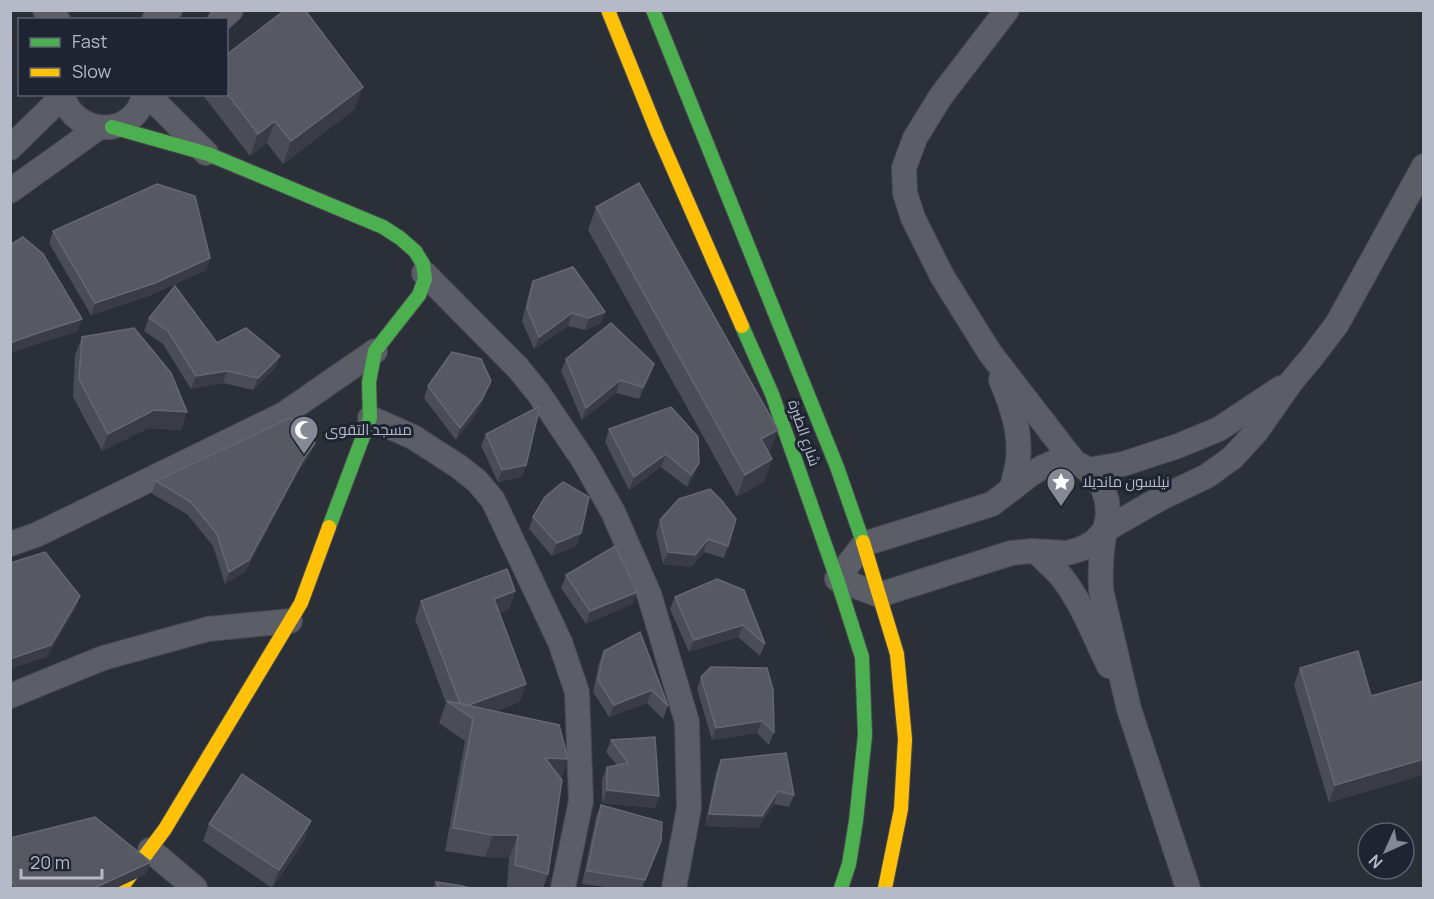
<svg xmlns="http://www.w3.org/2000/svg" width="1434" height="899" font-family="Manrope,Cairo,sans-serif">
<rect width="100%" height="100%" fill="#2b2f37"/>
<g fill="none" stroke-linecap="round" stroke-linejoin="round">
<g stroke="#474a50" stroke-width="26">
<g id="street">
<path d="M45,10L58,20"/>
<path d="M1007,10L941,96L915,138L904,168L905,193L913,218L942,276L990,353L1075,463"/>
<path d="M154,20L170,10"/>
<path d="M220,20L231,10"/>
<path d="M62,94C74,139 137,138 144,94"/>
<path d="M147,94L206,153"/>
<path d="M10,148L62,97"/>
<path d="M10,191L98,128"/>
<path d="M424,273L518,368L539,394L584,461L613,512L649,594L687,722L689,808L674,888"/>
<path d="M1001,380C1012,406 1021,432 1018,460C1017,469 1014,479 1012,488"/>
<path d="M370,418L413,437L458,466L477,481L493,500L560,642L577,692L581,801L563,888"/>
<path d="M1070,461L1082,466L1094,475L1103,488L1107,501L1108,515L1105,530L1094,542L1081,549L1067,553L1032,551L1011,553L879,595L837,579L864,544L992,504L1031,474L1043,467L1055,462Z"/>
<path d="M1088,470L1123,464L1178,446L1219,429L1281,388"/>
<path d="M10,544L36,535L284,414L375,351"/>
<path d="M1037,552C1044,560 1053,567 1060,575C1082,602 1094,636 1109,666"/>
<path d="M10,696L103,658L208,629L290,621"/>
<path d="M150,850L195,888"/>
<path d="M1188,888L1129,709L1101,590C1100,569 1101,551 1105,530L1161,498L1207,476L1232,458L1256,432L1291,382L1312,357L1337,324L1424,166"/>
</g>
</g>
<g stroke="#474a50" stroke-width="16">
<g id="fast">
<path d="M653,10L837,467L863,542"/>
<path d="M112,127L208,154L383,227L400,238L415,251L423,264L425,279L419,295L375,351L369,382L370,418L329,527"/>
<path d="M742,326L772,394L837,579L862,657L865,735L856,821L849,864L841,888"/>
</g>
</g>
<g stroke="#474a50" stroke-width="16">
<g id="slow">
<path d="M608,10L658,134L742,326"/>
<path d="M863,542L897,654L905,739L901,809L885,888"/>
<path d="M121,888L165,829L301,603L329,527"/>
</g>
</g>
<use href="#street" stroke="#5b5e66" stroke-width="24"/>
<use href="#fast" stroke="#4caf50" stroke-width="14"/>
<use href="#slow" stroke="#ffc107" stroke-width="14"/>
</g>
<g fill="#4a4d55">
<path d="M226,55L355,109L283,164L267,143L250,156L202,94H226Z"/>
<path d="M596,207L778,430L769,453L772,459L764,482L737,497L588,230Z"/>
<path d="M53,231L210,258L206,270L151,295L91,315L49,243Z"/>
<path d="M533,281L605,312L600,324L585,330L568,326L534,349L522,321L529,293Z"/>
<path d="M149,318L217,343L280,356L275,368L253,390L223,383L191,389L163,344L144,331Z"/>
<path d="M82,337L181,430L148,428L102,451L73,397L75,355Z"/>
<path d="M566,359L650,376L639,399L616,393L582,420L561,371Z"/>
<path d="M428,386L486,393L478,411L456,440L424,398Z"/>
<path d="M609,429L699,463L694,475L687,487L661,467L629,490L605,442Z"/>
<path d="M486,434L526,465L522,477L498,482L481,446Z"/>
<path d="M310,455L298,472L245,572L225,584L213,546L187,514L152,494L156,481Z"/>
<path d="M533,517L577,545L552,556L529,529Z"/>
<path d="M660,520L728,546L724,558L704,552L691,567L663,564L656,533Z"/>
<path d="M566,575L637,592L632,604L586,624L561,588Z"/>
<path d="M717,579L765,644L760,656L738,637L689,652L670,609L675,597Z"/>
<path d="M515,591L509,609L499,613L520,702L496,711L561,779L548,874L543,888H507L509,858L485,857L445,851L465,741L439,723L446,703L415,619L421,601Z"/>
<path d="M640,632L668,706L663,719L647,703L609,717L593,692L599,663L604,651Z"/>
<path d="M711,667L774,732L769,745L757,733L712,740L697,689L701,677Z"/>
<path d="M1300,668L1371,696L1329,803L1294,685Z"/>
<path d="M611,740L659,796L655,808L602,803V779L607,767L617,765L606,752Z"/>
<path d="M721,760L794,795L789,807L774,804L758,828L705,826L716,772Z"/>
<path d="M601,805L656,853L642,888H614L582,884L596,817Z"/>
<path d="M209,824L305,839L272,888L203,841Z"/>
<path d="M10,838L146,874L116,888H10Z"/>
<path d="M436,882L471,888H433Z"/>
</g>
<g fill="#393c44">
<path d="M363,87L355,109L283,164L291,141Z"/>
<path d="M275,121L267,143L250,156L258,134Z"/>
<path d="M210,258L206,270L151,295L91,315L95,303Z"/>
<path d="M605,312L600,324L585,330L589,318Z"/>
<path d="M572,313L568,326L534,349L539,337Z"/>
<path d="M82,319L77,332L34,345L10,354V343L38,333Z"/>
<path d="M280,356L275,368L253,390L258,378Z"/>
<path d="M654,364L650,376L639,399L643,387Z"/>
<path d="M227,371L223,383L191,389L196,376Z"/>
<path d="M620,380L616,393L582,420L586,408Z"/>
<path d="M491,381L478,411L456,440L460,428Z"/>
<path d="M154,410L187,412L181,430L148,428L102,451L108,434Z"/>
<path d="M778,430L769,453L753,462L761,439Z"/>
<path d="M315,443L310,455L298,472L245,572L225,584L229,572Z"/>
<path d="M666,454L661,467L629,490L634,477Z"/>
<path d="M772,459L764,482L737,497L745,475Z"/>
<path d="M699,463L694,475L687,487L691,475Z"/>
<path d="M526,465L522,477L498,482L502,470Z"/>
<path d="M581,533L577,545L552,556L557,543Z"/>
<path d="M708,539L704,552L691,567L663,564L668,552Z"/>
<path d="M515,591L509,609L488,617L494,599Z"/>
<path d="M637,592L632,604L586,624L590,611Z"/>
<path d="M80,596L76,608L47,657L10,669V659Z"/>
<path d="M743,625L738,637L689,652L694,640Z"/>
<path d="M526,684L520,702L473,720V719L462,708Z"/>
<path d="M652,690L647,703L609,717L614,705Z"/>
<path d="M762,721L757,733L712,740L716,728Z"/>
<path d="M545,758L568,759L560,782Z"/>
<path d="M1424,759V775L1329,803L1335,785Z"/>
<path d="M607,790L659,796L655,808L602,803Z"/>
<path d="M778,791L774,804L758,828L705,826L709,814Z"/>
<path d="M311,821L305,839L272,888L279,870Z"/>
<path d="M493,835H518L509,858L485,857Z"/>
<path d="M151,862L146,874L116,888H94Z"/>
</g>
<g fill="#565961" stroke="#656871" stroke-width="1.5">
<path d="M285,10H305L363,87L291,141L275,121L258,134L226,92V55Z"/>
<path d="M639,183L778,430L761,439L772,459L745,475L596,207Z"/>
<path d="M157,184L195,196L210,258L155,283L95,303L53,231Z"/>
<path d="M23,237L43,254L82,319L38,333L10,343V245Z"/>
<path d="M573,267L605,312L589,318L572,313L539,337L527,308L533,281Z"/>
<path d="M175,286L217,343L246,328L280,356L258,378L227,371L196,376L168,331L149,318Z"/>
<path d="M611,323L654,364L643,387L620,380L586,408L566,359Z"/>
<path d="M134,328L171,373L187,412L154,410L108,434L79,379L82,337Z"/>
<path d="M452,352L481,359L491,381L482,399L460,428L428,386Z"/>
<path d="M540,406L526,465L502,470L486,434Z"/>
<path d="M671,407L698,437L699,463L691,475L666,454L634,477L609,429Z"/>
<path d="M290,418L315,443L303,460L249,560L229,572L217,534L191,502L156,481Z"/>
<path d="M563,482L589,497L581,533L557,543L533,517L545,497Z"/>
<path d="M710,489L722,501L736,519L728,546L708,539L695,555L668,552L660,520L679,499Z"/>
<path d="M615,546L637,592L590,611L566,575Z"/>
<path d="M45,552L80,596L51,645L10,659V563Z"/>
<path d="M507,569L515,591L494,599L526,684L469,705L460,703L421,601Z"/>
<path d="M717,579L744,590L765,644L743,625L694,640L675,597Z"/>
<path d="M640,632L668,706L652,690L614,705L598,680L604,651Z"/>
<path d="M1358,651L1371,696L1424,681V759L1335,785L1300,668Z"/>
<path d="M711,667L767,668L773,690L774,732L762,721L716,728L701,677Z"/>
<path d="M447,701L559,725L568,759L545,758L562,780L548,874L515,865L518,835H493L453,828L473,719Z"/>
<path d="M655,737L659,796L607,790V767L628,763L611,740Z"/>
<path d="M786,753L794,795L778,791L762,816L709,814L721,760Z"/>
<path d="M242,774L311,821L279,870L209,824Z"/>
<path d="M601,805L662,822L661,841L645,880L587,871Z"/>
<path d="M95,817L151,862L94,888H17L10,879V838Z"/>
<path d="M436,882L457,885L471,888H439Z"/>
</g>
<defs>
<g id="mosque-pin" transform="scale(1.5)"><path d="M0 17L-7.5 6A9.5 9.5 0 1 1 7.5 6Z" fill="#858995" stroke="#1f2432"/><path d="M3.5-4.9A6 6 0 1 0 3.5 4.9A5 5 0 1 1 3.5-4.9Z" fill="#fff"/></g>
<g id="sight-pin" transform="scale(1.5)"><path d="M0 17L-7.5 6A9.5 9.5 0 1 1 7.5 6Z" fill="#858995" stroke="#1f2432"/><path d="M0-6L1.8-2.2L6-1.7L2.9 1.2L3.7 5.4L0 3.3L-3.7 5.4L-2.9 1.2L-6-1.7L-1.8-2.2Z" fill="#fff"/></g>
</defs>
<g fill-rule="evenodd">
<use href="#mosque-pin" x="304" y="430"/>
<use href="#sight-pin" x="1061" y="482"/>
</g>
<g text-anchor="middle" stroke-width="6" stroke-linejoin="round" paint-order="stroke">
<g font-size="15" fill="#b6bac8" stroke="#1f2432" text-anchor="start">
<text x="325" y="435">مسجد التقوى</text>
<text x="1082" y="487">نيلسون مانديلا</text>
</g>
<g font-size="15" fill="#b6bac8" stroke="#1f2432">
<text transform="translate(804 433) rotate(71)" y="5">شارع الطيرة</text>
</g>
</g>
<rect width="1434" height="899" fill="none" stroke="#b6bac8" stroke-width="24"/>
<rect x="18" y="18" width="210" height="78" fill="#1f2432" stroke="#5b606e" stroke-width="1.5"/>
<rect x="30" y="38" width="30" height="9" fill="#4caf50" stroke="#5b606e" stroke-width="1.5"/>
<text x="72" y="48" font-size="18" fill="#b6bac8">Fast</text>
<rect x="30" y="68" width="30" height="9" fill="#ffc107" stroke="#5b606e" stroke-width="1.5"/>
<text x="72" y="78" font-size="18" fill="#b6bac8">Slow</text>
<g transform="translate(1386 851) rotate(225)"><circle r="28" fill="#1f2432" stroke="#5b606e" stroke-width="1.5"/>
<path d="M0-4.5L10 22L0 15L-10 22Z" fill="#858995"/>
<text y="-9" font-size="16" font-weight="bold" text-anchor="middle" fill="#b6bac8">N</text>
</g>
<path d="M21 869v9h81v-9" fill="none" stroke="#b6bac8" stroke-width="3"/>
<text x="30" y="869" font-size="18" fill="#b6bac8" stroke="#1f2432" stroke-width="4.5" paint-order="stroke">20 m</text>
</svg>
